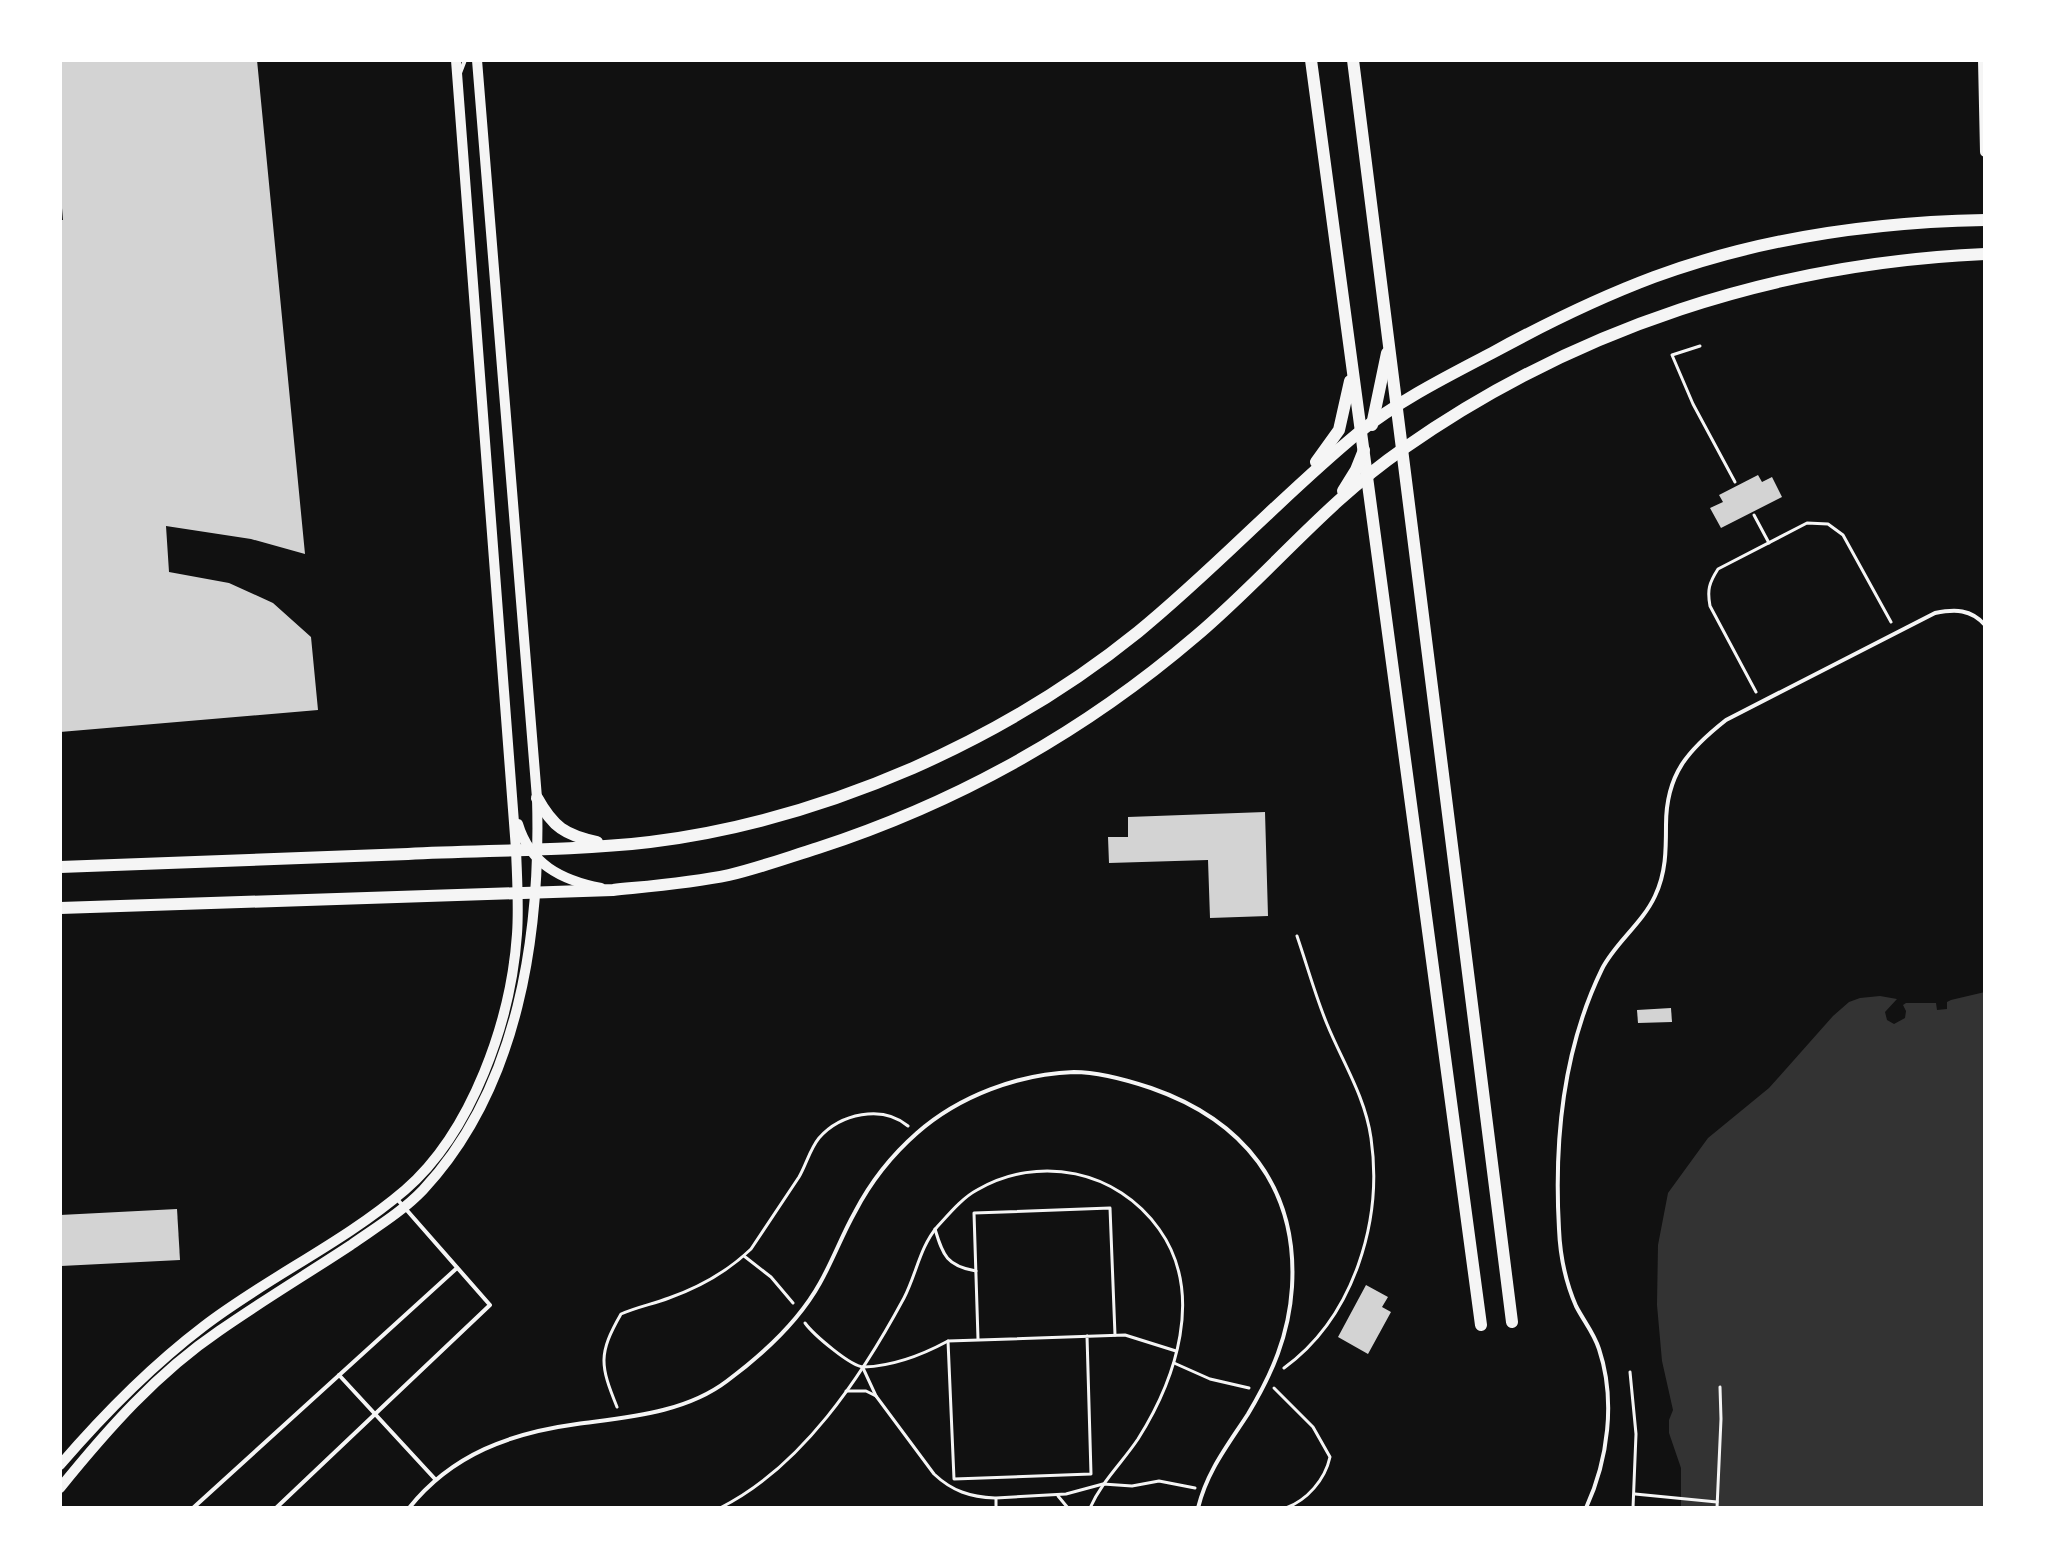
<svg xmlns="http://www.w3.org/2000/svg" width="2045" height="1568" font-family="Merriweather,serif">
<rect width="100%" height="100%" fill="#111"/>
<path fill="#333" d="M1985,992V1508H1681V1468L1669,1433V1420L1673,1410L1662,1361L1657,1305L1658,1245L1668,1193L1708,1138L1769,1088L1833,1016L1849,1002L1860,998L1880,996L1897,999L1885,1012L1887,1020L1894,1024L1905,1018L1906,1011L1903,1005L1906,1003H1936L1937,1010L1947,1009V1002L1951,1000Z"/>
<g fill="#d3d3d3">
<path d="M60,60H257L305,554L251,539L166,526L169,572L229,583L273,603L311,637L318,710L60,732V220H63L60,184Z"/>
<path d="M1758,475L1762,482L1772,477L1782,497L1721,528L1710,508L1723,502L1719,495Z"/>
<path d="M1265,812L1268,916L1210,918L1208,860L1109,863L1108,837H1128V817Z"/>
<path d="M1671,1008L1672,1022L1638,1023L1637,1010Z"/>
<path d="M177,1209L180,1260L61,1266L60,1215Z"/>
<path d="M1366,1285L1388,1297L1382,1307L1391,1312L1368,1354L1338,1337Z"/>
</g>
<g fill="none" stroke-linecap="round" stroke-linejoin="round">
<g stroke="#f5f5f5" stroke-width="3">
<path d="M1700,346L1672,355L1693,404L1735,482"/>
<path d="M1754,515L1769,543"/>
<path d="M1756,692L1710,606C1707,590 1709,583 1718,569L1807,523L1828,524L1843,535L1891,622"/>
<path d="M935,1229C943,1256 947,1266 976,1271"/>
<path d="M744,1256L771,1277L793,1303"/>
<path d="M805,1323C813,1334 851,1367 864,1367C893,1366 924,1354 948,1341"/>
<path d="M1087,1336L1091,1474L954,1479L948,1341L1125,1335L1176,1351"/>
<path d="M978,1339L974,1213L1110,1208L1115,1335"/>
<path d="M1174,1363L1210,1379L1249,1388"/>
<path d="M863,1368L876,1396"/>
<path d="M1284,1368C1354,1317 1383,1221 1371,1138C1365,1096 1342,1061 1327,1024C1315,995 1307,965 1297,936"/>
<path d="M1630,1372L1636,1434L1633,1508"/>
<path d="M1274,1388L1313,1427L1330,1457C1325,1480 1307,1500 1286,1508"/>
<path d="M846,1391H866L876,1396L934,1474C952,1491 970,1497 995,1498"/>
<path d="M617,1407C600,1365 598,1354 621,1314C637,1307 653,1304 669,1298C700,1287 727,1272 751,1249C767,1225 783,1201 799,1177C806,1165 810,1149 819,1138C840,1114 882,1104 908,1126"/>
<path d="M1635,1494L1717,1502"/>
<path d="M1058,1496L1068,1508"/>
<path d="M720,1508C802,1467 862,1376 904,1298C916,1275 920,1247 937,1227C949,1214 962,1198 977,1190C1039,1154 1117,1170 1159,1229C1205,1293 1176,1379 1138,1439C1122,1463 1102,1481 1090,1508"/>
<path d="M996,1508V1498L1066,1494L1103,1484L1132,1486L1159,1481L1195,1488"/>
<path d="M1717,1508L1721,1419L1720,1387"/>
</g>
<g stroke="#f5f5f5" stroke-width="4">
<path d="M460,73L465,60"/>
<path d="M339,1375L435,1479"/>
<path d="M193,1508L457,1268"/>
<path d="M276,1508L490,1305L397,1199"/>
<path d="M409,1508C452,1454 511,1433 577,1424C628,1417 685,1413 727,1381C762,1355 799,1321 820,1283C833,1260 842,1235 855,1212C870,1183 892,1155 917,1133C959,1096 1018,1074 1074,1072C1099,1072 1127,1080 1151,1088C1243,1120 1298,1187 1292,1287C1289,1335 1272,1374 1248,1414C1228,1445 1207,1471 1198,1508"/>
<path d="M1586,1508C1608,1460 1616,1400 1599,1349C1594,1333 1583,1320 1576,1306C1566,1283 1560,1254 1559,1229C1554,1142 1563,1049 1602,969C1615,943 1642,924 1655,896C1666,873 1666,850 1666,825C1666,774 1688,750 1726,720L1935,613C1955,609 1971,609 1985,625"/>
</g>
<g stroke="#f5f5f5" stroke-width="10">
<path d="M1983,60L1985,152"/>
<path d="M518,824C530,864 561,880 601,888"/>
<path d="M60,1465C104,1414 150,1367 204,1326C268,1277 343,1243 405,1190C472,1132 511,1021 517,934C519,906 517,878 516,849L456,60"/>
<path d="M60,1488C107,1430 157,1373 219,1331C262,1301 307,1274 351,1245C375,1228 402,1212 423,1190C519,1087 541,934 537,798L477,60"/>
</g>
<g stroke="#f5f5f5" stroke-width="12">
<path d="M1311,60L1481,1325"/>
<path d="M1353,60L1512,1322"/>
<path d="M1372,425L1387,353"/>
<path d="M1316,462L1339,430L1350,381"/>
<path d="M1343,491L1356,470L1364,450"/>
<path d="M537,798C553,827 565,835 597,842"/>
<path d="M60,867C176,862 292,858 408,854C488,850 570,851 650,842C739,831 830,804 913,768C992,733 1070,687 1138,632C1214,570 1281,497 1357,434C1398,401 1446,377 1492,353C1545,324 1598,298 1654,277C1760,238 1873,222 1985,220"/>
<path d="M60,908L613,890C652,886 691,883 729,875C759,868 789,857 818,848C956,803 1085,731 1196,636C1267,576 1326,502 1403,449C1575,328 1776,263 1985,254"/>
</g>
</g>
<rect width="2045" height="1568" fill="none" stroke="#ffffff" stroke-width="124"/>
</svg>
